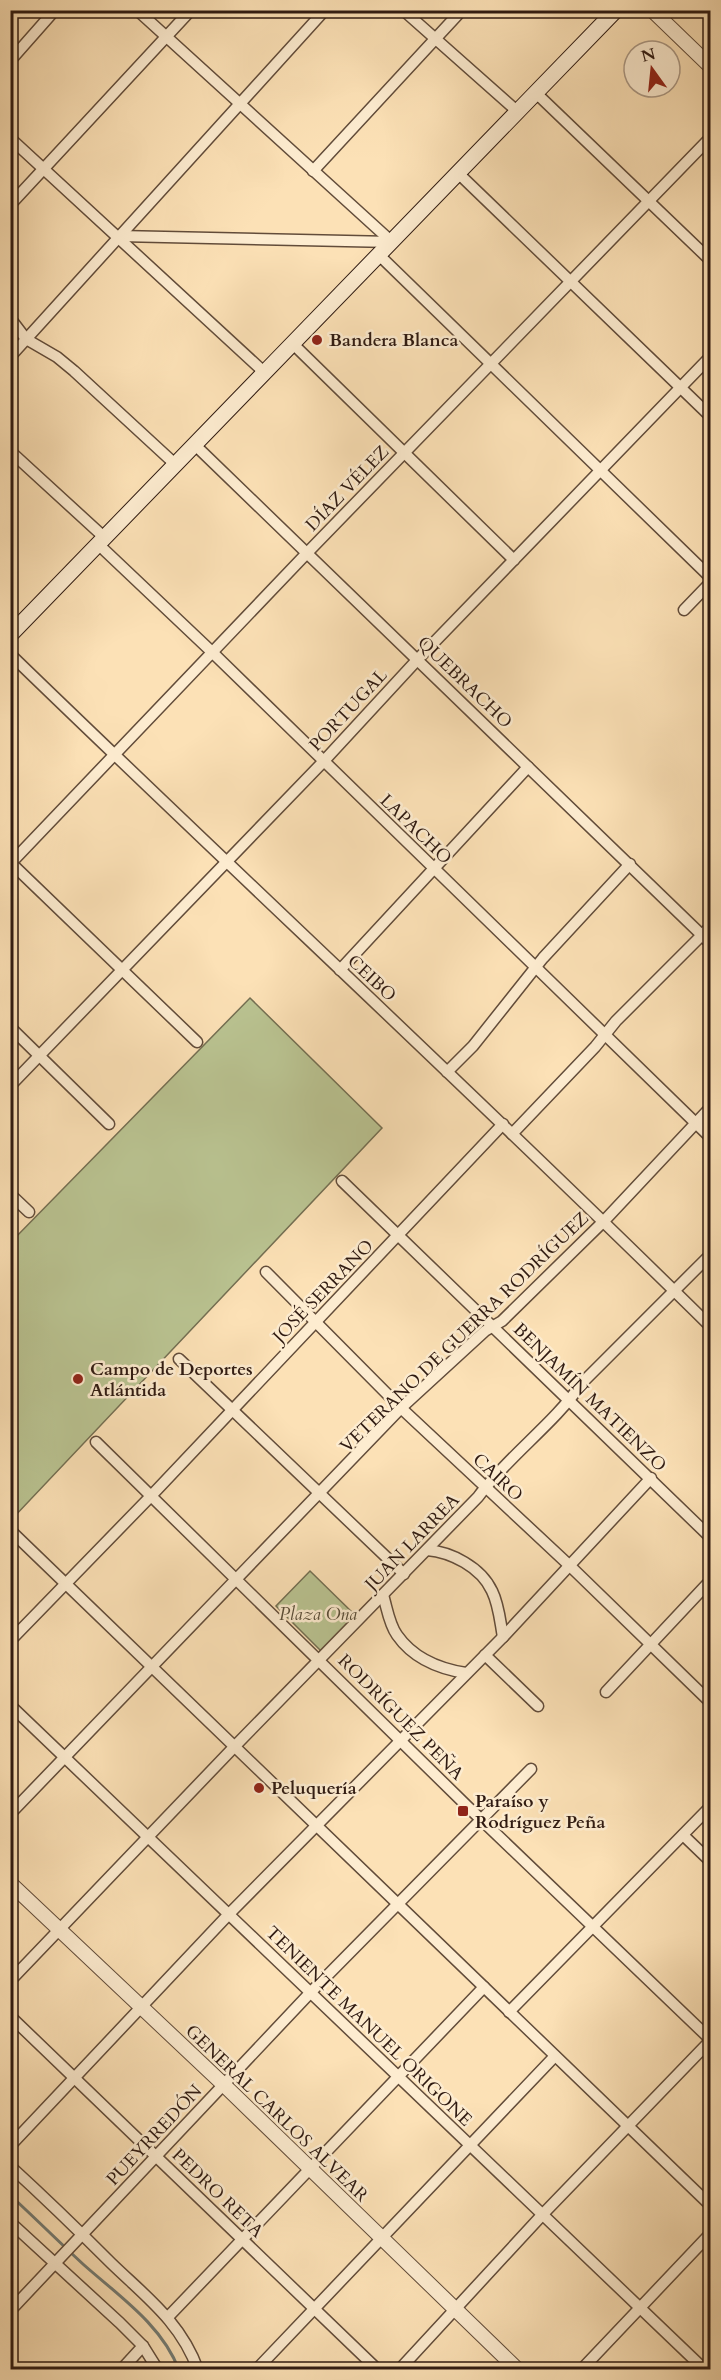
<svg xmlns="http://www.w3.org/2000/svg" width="721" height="2380" font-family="Cardo,serif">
<rect width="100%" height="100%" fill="#fce1b6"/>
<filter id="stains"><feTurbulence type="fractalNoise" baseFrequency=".00333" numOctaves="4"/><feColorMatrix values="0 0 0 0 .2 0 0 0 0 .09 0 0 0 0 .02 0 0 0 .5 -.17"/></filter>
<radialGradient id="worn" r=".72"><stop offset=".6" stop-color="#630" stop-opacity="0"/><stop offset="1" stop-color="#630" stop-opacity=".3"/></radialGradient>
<g fill="#bac492" stroke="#746f52" stroke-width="1.5">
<path d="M250,998L382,1128L13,1518L10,1515L11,1242Z"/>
<path d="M310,1571L356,1616L321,1651L276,1606Z"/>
</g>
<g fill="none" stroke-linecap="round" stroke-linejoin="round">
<path stroke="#737b73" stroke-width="3" d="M10,2195C35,2218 59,2242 84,2265C119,2296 162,2325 179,2370"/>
<g stroke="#624c3a" stroke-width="13">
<g id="minor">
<path d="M137,10L392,242"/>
<path d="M403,10L518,112"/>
<path d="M10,61L55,10"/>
<path d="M536,93L710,260"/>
<path d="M10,138L265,373"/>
<path d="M313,171L462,10"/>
<path d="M458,173L710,416"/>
<path d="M10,205L191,10"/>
<path d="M119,236L392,242"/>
<path d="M379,255L710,577"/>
<path d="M10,318L26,339L57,357L74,371L176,465"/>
<path d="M293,344L514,560"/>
<path d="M10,357L325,10"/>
<path d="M195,445L710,943"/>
<path d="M10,451L105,538"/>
<path d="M99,545L213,653L710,1137"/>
<path d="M684,610L710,583"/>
<path d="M10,654C242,879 480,1099 710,1326"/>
<path d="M10,862L197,1042"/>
<path d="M10,864L307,553L710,138"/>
<path d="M340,970L528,767"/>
<path d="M10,1027L109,1124"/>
<path d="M447,1072L473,1046L543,958L630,864"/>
<path d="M10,1086L323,762L418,659L710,357"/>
<path d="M512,1134L595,1047L616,1021L710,927"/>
<path d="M342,1181L710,1537"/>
<path d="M10,1194L29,1212"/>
<path d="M266,1272L401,1408L570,1566L710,1702"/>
<path d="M179,1359L404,1574"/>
<path d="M96,1442L468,1807L710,2039"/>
<path d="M10,1530L710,2205"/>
<path d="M427,1550C451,1552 481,1567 492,1591C499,1605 500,1621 503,1637"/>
<path d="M383,1595C387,1608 389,1624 397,1635C413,1658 440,1669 466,1673"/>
<path d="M10,1641L151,1496L503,1124"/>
<path d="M485,1655L538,1706"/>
<path d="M606,1692L710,1581"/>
<path d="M10,1705L705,2370"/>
<path d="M10,1814L401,1408L485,1331L502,1321L604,1221L710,1108"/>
<path d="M683,1835L710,1861"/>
<path d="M10,1981L236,1745L478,1497C509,1455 553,1425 582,1383L710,1255"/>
<path d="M509,2012L710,1807"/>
<path d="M10,2016L378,2370"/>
<path d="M10,2146L229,1914L503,1637L651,1478"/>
<path d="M10,2166C45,2198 78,2230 111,2263C145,2296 181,2322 198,2370"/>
<path d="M10,2222L120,2323L143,2346L158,2370"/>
<path d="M10,2311L310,1993L531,1769"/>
<path d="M168,2317L484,1987"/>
<path d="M121,2370L143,2346"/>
<path d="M256,2370L555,2056"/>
<path d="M399,2370L543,2214L710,2041"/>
<path d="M581,2370L710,2234"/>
</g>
</g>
<g stroke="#624c3a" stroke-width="16">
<g id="tertiary">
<path d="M652,10L710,66"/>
<path d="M10,1883L224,2085L518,2370"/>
</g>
</g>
<g stroke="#2f1a11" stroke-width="17">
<path id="secondary" d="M10,635L616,10"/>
</g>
<use href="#minor" stroke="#fdecd0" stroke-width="10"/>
<use href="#tertiary" stroke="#fdecd0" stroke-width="14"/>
<use href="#secondary" stroke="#fdecd0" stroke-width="15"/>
</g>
<g fill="#8f2418" stroke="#fdecd0" stroke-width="2">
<circle cx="317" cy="340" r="6"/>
<circle cx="78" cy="1379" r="6"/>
<circle cx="259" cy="1788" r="6"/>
<rect x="457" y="1805" width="12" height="12" rx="3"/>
</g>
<g text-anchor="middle" stroke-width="5" stroke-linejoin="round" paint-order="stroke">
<g font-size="18" font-weight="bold" fill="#2f1a11" stroke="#fdecd0" text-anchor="start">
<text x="329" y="346">Bandera Blanca</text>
<text x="90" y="1375">Campo de Deportes<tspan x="90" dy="21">Atlántida</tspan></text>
<text x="271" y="1794">Peluquería</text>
<text x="475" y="1807">Paraíso y<tspan x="475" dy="21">Rodríguez Peña</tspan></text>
</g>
<g font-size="18" fill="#2f1a11" stroke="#fdecd0">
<text transform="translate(347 488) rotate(-46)" y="6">DÍAZ VÉLEZ</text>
<text transform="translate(465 682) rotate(44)" y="6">QUEBRACHO</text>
<text transform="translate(348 710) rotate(-47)" y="6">PORTUGAL</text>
<text transform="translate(416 829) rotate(44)" y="6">LAPACHO</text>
<text transform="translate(372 978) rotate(43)" y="6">CEIBO</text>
<text transform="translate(323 1291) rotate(-46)" y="6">JOSÉ SERRANO</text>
<text transform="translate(464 1332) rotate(-44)" y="6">VETERANO DE GUERRA RODRÍGUEZ</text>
<text transform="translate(590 1397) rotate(44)" y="6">BENJAMÍN MATIENZO</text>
<text transform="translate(498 1477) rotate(43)" y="6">CAIRO</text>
<text transform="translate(412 1542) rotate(-46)" y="6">JUAN LARREA</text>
<text transform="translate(401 1717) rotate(45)" y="6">RODRÍGUEZ PEÑA</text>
<text transform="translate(369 2026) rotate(44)" y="6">TENIENTE MANUEL ORIGONE</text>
<text transform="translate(277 2113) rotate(44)" y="6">GENERAL CARLOS ALVEAR</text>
<text transform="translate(154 2135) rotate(-47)" y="6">PUEYRREDÓN</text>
<text transform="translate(218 2193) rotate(44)" y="6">PEDRO RETA</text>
</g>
<g font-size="18" font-style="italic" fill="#594d38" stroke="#fdecd0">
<text x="318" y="1620">Plaza Ona</text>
</g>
</g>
<rect width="721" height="2380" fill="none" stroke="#fce1b6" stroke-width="36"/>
<rect x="12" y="12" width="697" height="2356" fill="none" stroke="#2f1a11" stroke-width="3"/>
<rect x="18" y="18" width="685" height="2344" fill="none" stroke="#2f1a11" stroke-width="1.5"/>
<g transform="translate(652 69) rotate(345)"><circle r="28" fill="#fdecd0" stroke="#ab9884" stroke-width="1.5"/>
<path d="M0-4.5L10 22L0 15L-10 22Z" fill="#8f2418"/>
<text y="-9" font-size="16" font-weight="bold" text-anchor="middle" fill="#2f1a11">N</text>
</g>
<rect width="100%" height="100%" filter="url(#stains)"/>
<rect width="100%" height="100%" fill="url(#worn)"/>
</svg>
